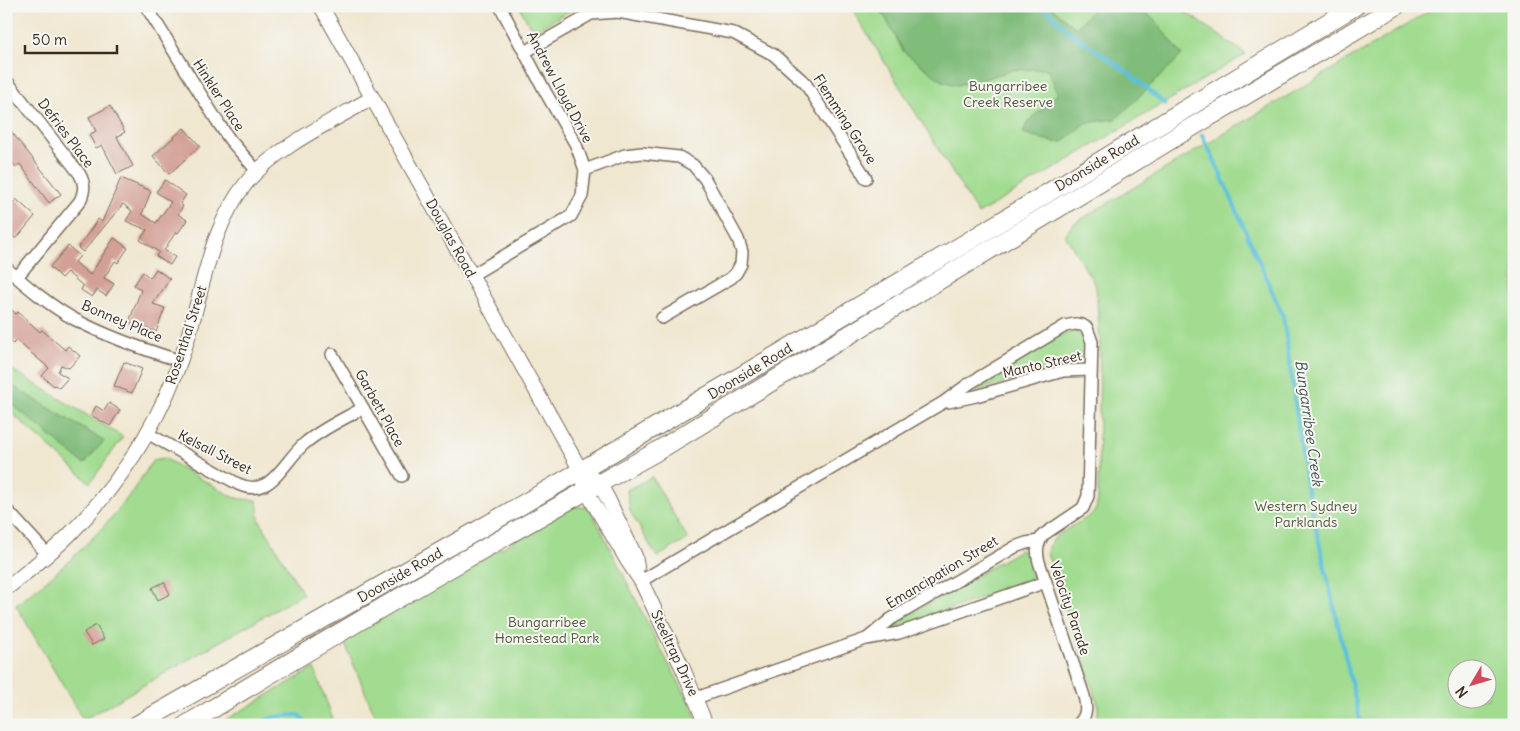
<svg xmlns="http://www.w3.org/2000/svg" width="1520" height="731" font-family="Delius,sans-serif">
<rect width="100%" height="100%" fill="#f6f6f2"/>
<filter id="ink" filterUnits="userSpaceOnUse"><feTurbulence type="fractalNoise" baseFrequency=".02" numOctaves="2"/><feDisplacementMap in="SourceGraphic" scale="10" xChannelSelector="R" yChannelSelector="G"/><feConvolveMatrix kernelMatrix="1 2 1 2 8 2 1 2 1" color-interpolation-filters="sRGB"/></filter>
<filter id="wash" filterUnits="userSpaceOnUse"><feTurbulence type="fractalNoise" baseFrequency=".0096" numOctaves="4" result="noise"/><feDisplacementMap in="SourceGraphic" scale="20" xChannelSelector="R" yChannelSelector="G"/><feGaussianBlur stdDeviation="1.12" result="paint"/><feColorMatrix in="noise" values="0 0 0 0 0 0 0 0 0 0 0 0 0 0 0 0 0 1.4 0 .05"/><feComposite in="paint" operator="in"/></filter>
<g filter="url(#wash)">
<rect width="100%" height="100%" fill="#f0e7d0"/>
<g fill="#a1dc90" stroke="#6e8357" fill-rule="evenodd">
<path d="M519,6H577L538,29L529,25Z"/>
<path d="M850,6H1177L1246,54L978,214Z"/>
<path d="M1438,6H1514V725H1094L1098,714V704L1047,553C1047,534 1080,525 1093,513L1096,509L1098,499L1100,342L1096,286L1065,235L1073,224ZM1458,668H1488V698H1458Z"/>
<path d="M1072,331C1090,336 1090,351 1077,362L976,391L973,390L972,388L1061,335Z"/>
<path d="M6,366L123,437L90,483L6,408Z"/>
<path d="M164,458L233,497L242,499L257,500L259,519L303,594L83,720L16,605C56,574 94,541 125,501C135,488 144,474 153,460Z"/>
<path d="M652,477L688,539L657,557L630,511L627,490Z"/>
<path d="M575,506L589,508L593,514L660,648L691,704L699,725H379L343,639Z"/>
<path d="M1020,550L1027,554L1033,570L1032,578L1028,582L896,628L894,626L895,623Z"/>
<path d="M314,668L335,725H217Z"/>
</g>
<g fill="#80bc7a" stroke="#5e734c">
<path d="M876,6H1050L1076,28L1096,6H1136L1155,20L1182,55L1116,119L1085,123L1063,142H1053L1023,133L1027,123L1058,93L1047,69L1012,70L988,78L957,85L942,81L903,51L885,17Z"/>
<path d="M6,382L104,441L84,464L6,399Z"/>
</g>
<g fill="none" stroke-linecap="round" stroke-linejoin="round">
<g stroke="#5cc0da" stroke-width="4">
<path d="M1043,6L1067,30L1125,70L1165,104"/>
<path d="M1202,135L1217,166L1283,316L1307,489L1361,725"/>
<path d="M256,725C271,716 281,715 299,715L308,725"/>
</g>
</g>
<g id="blocks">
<g fill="#d3a096">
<path d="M110,106L125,132L117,137L133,166L117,174L102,145L96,148L89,135L96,131L89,117Z"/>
<path d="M6,125L61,194L49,203L20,164L16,167L6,155Z"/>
<path d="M184,128L200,146L169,174L153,156Z"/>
<path d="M121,178L151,191L142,214L156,223L171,202L156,192L165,180L186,195L180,204L183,206L178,214L187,220L178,233L176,232L164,250L175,257L170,265L156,256L159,252L140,240L147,230L126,221L132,211L123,204L83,252L78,248L98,219L102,222Z"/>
<path d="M16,199L35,216L16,239L6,231V210Z"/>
<path d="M114,238L128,248L118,263L115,261L104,278L114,284L106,296L97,290L92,297L81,290L83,286L67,272L61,278L50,267L68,246L80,256L75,262L90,275Z"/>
<path d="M156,269L170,279L153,304L165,308L156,332L129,322L141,290L134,285L143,272L150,278Z"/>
<path d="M6,304L16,314L18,312L40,332L42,330L65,350L68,346L80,356L69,368L61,365L58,372L68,378L59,388L55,385L54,386L42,376L49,368L16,340L13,344L6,338Z"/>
<path d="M124,362L142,369L132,393L114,386Z"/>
<path d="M109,403L120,410L110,426L91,415L96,406L104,411Z"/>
<path d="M164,582L170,594L158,600L152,588Z"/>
<path d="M96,625L104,639L92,645L84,632Z"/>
</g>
</g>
</g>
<g filter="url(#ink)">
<use href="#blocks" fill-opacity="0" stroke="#7a6c5c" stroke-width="1"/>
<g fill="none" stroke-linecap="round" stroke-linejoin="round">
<g stroke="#7a6c5c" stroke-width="14">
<g id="minor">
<path d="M146,6L219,124L230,140L257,171"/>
<path d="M525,52L591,14L618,12L733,33L774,55L805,83L866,178"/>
<path d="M6,80L79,173C85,183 85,190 80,201L17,277"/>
<path d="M585,170L625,155L642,153L679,157L693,165L705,179L738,239L742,252L741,264L736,273L731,278L662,318"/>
<path d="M6,268C28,287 49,305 74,319C106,336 145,350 181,361"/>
<path d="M472,275L571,216L582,196L585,170L576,145L546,93L500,6"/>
<path d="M332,354L402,476"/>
<path d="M948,402L976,396L1063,371L1090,370"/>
<path d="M147,433L238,484C247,488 256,489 264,485C278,479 291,455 304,444C321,429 344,419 363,408"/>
<path d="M6,509L48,555"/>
<path d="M641,581L944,402L970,383L1065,326L1075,324L1082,325L1087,328L1092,342L1088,496L1083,508L1043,535C1037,544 1036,551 1039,562L1084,696C1087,708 1087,717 1077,725"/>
<path d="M868,638L891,619L1015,547L1026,543L1039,541"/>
<path d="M696,698L866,639L899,633L1046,582"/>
</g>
</g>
<g stroke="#7a6c5c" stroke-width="16">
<g id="tertiary">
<path d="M321,6L572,455L581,471L586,490L595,506L627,560L641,581L684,671L706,725"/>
<path d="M592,478L599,483L608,499L635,556L637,567"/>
<path d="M6,589C28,571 50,554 69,535C121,483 161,420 184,350C203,293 208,230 247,182C276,147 333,121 372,98"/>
</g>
</g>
<g stroke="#7a6c5c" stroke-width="20">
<g id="primary">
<path d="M137,725L473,533L601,459L964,244L1355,6"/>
<path d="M186,725C340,631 496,540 654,453L1187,130L1396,6"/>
</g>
</g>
<use href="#minor" stroke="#fff" stroke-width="11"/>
<use href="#tertiary" stroke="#fff" stroke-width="14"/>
<use href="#primary" stroke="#fff" stroke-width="18"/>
</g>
</g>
<g text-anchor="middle" stroke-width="4" stroke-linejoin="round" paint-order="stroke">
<g font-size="14" fill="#54563a" stroke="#f6f6f2">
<text x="1008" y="91">Bungarribee<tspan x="1008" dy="16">Creek Reserve</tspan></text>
<text x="1306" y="511">Western Sydney<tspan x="1306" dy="16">Parklands</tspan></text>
<text x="547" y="627">Bungarribee<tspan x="547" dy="16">Homestead Park</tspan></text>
</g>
<g font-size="14" fill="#3b2a1e" stroke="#f6f6f2">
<text transform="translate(560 87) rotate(62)" y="5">Andrew Lloyd Drive</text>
<text transform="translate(219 95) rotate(57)" y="5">Hinkler Place</text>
<text transform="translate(845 119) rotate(57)" y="5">Flemming Grove</text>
<text transform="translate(66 133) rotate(53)" y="5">Defries Place</text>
<text transform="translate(1097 163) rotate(-31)" y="5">Doonside Road</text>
<text transform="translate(451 238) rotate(61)" y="5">Douglas Road</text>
<text transform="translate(122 321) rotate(23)" y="5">Bonney Place</text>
<text transform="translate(186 335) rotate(-72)" y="5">Rosenthal Street</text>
<text transform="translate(1042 364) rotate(-13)" y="5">Manto Street</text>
<text transform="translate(750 371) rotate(-31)" y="5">Doonside Road</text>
<text transform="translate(380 408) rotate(61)" y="5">Garbett Place</text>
<text transform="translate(215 452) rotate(27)" y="5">Kelsall Street</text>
<text transform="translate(942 572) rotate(-31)" y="5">Emancipation Street</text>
<text transform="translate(400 575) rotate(-30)" y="5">Doonside Road</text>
<text transform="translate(1070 608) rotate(71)" y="5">Velocity Parade</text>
<text transform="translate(675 653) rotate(65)" y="5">Steeltrap Drive</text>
</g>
<g font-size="15" font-style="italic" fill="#455756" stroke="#f6f6f2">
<text transform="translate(1309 423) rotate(82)" y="5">Bungarribee Creek</text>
</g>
</g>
<rect width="1520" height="731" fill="none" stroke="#f6f6f2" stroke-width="25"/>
<g transform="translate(1472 684) rotate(232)"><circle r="24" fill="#f6f6f2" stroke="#aba49d"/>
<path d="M0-4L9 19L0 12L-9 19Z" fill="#d1495b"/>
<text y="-8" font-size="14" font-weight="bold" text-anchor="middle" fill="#3b2a1e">N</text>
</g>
<path d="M25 45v8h92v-8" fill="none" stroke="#3b2a1e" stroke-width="2.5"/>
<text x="32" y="45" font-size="15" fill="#3b2a1e" stroke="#f6f6f2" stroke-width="4" paint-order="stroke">50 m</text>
</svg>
